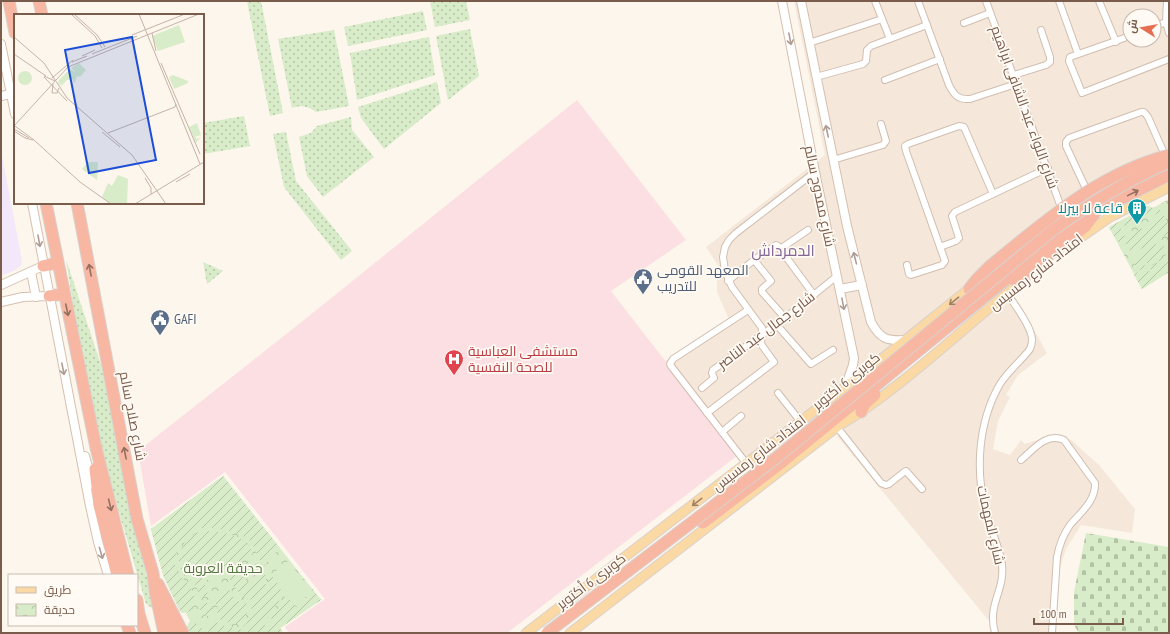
<svg xmlns="http://www.w3.org/2000/svg" width="1170" height="634" font-family="'PT Sans Narrow',Cairo,sans-serif">
<defs>
<pattern id="grass-dots" width="8" height="8" patternUnits="userSpaceOnUse"><rect width="8" height="8" fill="#d8ecc9"/><path d="M2 2h.1M6 6h.1" fill="none" stroke="#b4c2a5" stroke-width="1.8" stroke-linecap="round"/></pattern>
<pattern id="cemetery-stones" width="16" height="16" patternUnits="userSpaceOnUse"><rect width="16" height="16" fill="#d8ecc9"/><path d="M2 7V4a2 2 0 0 1 4 0v3zM10 15v-3a2 2 0 0 1 4 0v3z" fill="#b4c2a5"/></pattern>
<pattern id="park-crowns" width="20" height="18" patternUnits="userSpaceOnUse"><rect width="20" height="18" fill="#d8ecc9"/><path d="M2 6a3 3 0 1 1 6 0M12 15a3 3 0 1 1 6 0" fill="none" stroke="#b4c2a5"/></pattern>
<pattern id="garden-furrows" width="10" height="10" patternUnits="userSpaceOnUse"><rect width="10" height="10" fill="#d8ecc9"/><path d="M-1 1l2-2M0 10L10 0M9 11l2-2" fill="none" stroke="#b4c2a5"/></pattern>
</defs>
<rect width="100%" height="100%" fill="#fdf6ec"/>
<g fill="#f5e8da" fill-rule="evenodd">
<path d="M794,1H1169V166L1115,193L755,476L665,361L729,319L717,292V280L721,270L706,247L825,155ZM1130,16H1154V40H1130Z"/>
<path d="M1012,292L1047,353L1018,375L1006,395L1010,397L998,421L993,449L1010,455L1021,440L1025,444L1050,436H1060L1070,439L1099,465L1135,509L1132,533L1081,525L1066,549L1057,576L1051,633H999L837,436Z"/>
</g>
<path fill="#f3e8fa" d="M1,151L22,260L21,265L16,270L1,276Z"/>
<path fill="#fbdfe3" d="M577,100L686,240L611,291L738,455L507,633H289L285,627L325,599L225,472L151,526L138,451L304,320Z"/>
<g fill="url(#grass-dots)">
<path d="M247,1H261L283,113L270,116Z"/>
<path d="M430,1H466L470,20L435,27Z"/>
<path d="M423,11L427,30L348,46L344,27Z"/>
<path d="M470,29L479,76L448,100L436,36Z"/>
<path d="M334,30L349,106L316,112C308,106 301,105 292,108L278,39Z"/>
<path d="M429,37L435,75L357,100L350,53Z"/>
<path d="M437,82L441,103L384,149L361,118L358,107Z"/>
<path d="M244,116L250,146L203,154V123Z"/>
<path d="M351,117L352,130L374,157L323,197L307,176L299,137L311,133L317,126Z"/>
<path d="M286,132L296,181L352,251L341,260L284,187L273,134Z"/>
<path d="M66,259L101,365L130,505L154,606L152,608L146,604L101,451L75,317Z"/>
<path d="M203,262L223,271L207,284Z"/>
</g>
<path fill="url(#cemetery-stones)" d="M1086,533L1169,547V633H1079L1074,625V592Z"/>
<g fill="url(#park-crowns)">
<path d="M1169,199V272L1142,289L1109,227L1148,206L1153,208Z"/>
<path d="M223,476L321,600L280,628L283,633H191L187,627L190,621L186,613L180,611L163,575L151,529Z"/>
</g>
<g fill="url(#garden-furrows)">
<path d="M1148,206L1153,208L1157,206L1161,211L1151,217L1149,212L1120,228L1125,237L1154,222L1152,219L1162,213L1169,224V233L1139,250L1134,249L1127,251L1125,240L1117,242L1109,227Z"/>
<path d="M1161,241L1165,247L1166,246L1169,251L1158,259L1156,257L1149,264L1145,262L1143,263L1149,272L1151,271L1150,266L1159,262V260L1169,253V272L1142,289L1134,275L1141,270L1134,264L1138,261L1140,254Z"/>
<path d="M223,476L280,548L264,566C256,558 257,548 249,540C239,531 205,524 193,530C186,533 180,544 177,551C165,582 207,581 191,611L182,613L180,611L163,575L151,529Z"/>
<path d="M203,531C220,531 246,534 253,553L251,555L239,561L229,569L217,568L208,579L205,584V588L209,596L200,597L190,570L194,561L202,557L196,555C186,565 190,569 191,581C169,569 180,534 203,531Z"/>
<path d="M251,561C256,562 258,565 261,569C272,581 264,597 248,600C243,597 240,593 236,589C226,579 229,573 240,566L247,582L249,583L253,581L254,570L250,566L244,563Z"/>
<path d="M269,571L280,587L282,595L278,603L269,614L262,633H250L243,627C251,620 253,612 251,602C267,599 269,586 269,571Z"/>
<path d="M228,585C230,596 236,602 248,604C247,609 247,616 244,620C239,629 223,620 216,618C219,610 218,604 212,599Z"/>
<path d="M314,591L321,600L280,628L283,633H266L271,619L280,606L286,595L296,607Z"/>
<path d="M203,603H208L212,608V613L209,618L208,616L202,615C198,611 201,606 203,603Z"/>
<path d="M214,621L227,627L240,629L246,633H209L206,624Z"/>
<path d="M189,622L200,625L204,633H191L187,627Z"/>
</g>
<path fill="#d8ecc9" d="M288,561L312,592L296,605L272,574Z"/>
<g fill="none" stroke-linecap="round" stroke-linejoin="round">
<g stroke="#d1beb0" stroke-width="8">
<g id="street">
<path d="M875,1L890,39"/>
<path d="M918,1L949,85C954,95 958,100 970,99L1016,84"/>
<path d="M986,1L1062,210"/>
<path d="M1059,1L1078,54"/>
<path d="M1099,1L1116,42"/>
<path d="M1167,1L1166,22L1169,33"/>
<path d="M964,23L990,13"/>
<path d="M1154,27L1166,22"/>
<path d="M1130,36L1070,57L1069,61L1082,93L1169,59"/>
<path d="M809,43L882,19"/>
<path d="M1014,75L1046,65L1050,62V57L1041,30"/>
<path d="M816,77L863,64L866,61L867,50L871,46L927,25"/>
<path d="M885,80L940,59"/>
<path d="M833,160L883,145L886,141L881,124"/>
<path d="M1088,193L1066,146V142L1069,138L1141,112H1144L1148,117L1164,153"/>
<path d="M940,247L956,241L959,238L952,216L955,212L1048,168"/>
<path d="M780,249L808,230"/>
<path d="M754,260L771,281L762,289V292L785,318"/>
<path d="M907,265L909,274L911,275L942,265L945,261L906,151L905,146L908,144L959,126L964,127L993,194"/>
<path d="M728,281L754,260L776,245L778,246L814,295"/>
<path d="M776,324L811,364L833,350"/>
<path d="M702,388L714,378L712,373L713,370L785,318L837,276"/>
<path d="M778,393L800,421"/>
<path d="M707,413L774,362L761,344L762,328L732,287L725,271L723,257L725,247L729,240L736,233L815,172"/>
<path d="M837,427L881,483L886,485L889,484L904,472L906,471L922,489"/>
<path d="M722,432L741,416"/>
<path d="M1021,460C1033,450 1046,432 1064,440L1095,483C1096,501 1080,513 1070,525C1063,535 1059,546 1057,557L1052,633"/>
<path d="M746,463L671,366L670,364L673,359L748,310"/>
<path d="M995,633C987,604 1005,591 1002,565C1000,547 990,529 986,512C975,471 978,422 1000,384C1008,371 1021,361 1030,349C1032,344 1033,339 1031,334C1028,322 1014,304 1007,293"/>
</g>
</g>
<g stroke="#d6c0b0" stroke-width="10">
<g id="secondary">
<path d="M782,1L815,172L854,358L853,365L845,388"/>
<path d="M801,1L847,226L871,322C880,339 887,341 905,340"/>
<path d="M1,44L15,114"/>
<path d="M1,96L11,94"/>
<path d="M32,203L90,506L98,542L108,575"/>
<path d="M31,272L36,297"/>
<path d="M1,285L43,266"/>
<path d="M840,289L862,285"/>
<path d="M1,302L23,297L49,296"/>
<path d="M85,456L93,485"/>
</g>
</g>
<g stroke="#dad1cd" stroke-width="11">
<g id="primary">
<path d="M1074,242L1110,217L1169,187"/>
<path d="M1008,258L1064,214L1118,180"/>
<path d="M526,633C632,551 738,470 844,388C888,355 931,319 974,285"/>
<path d="M570,633L837,427C905,386 962,328 1025,279"/>
</g>
</g>
<g stroke="#dad1cd" stroke-width="13">
<g id="highway">
<path d="M9,1L15,33"/>
<path d="M39,1L42,15"/>
<path d="M46,203L96,448L128,575"/>
<path d="M77,203L137,519L153,573L155,591L164,633"/>
<path d="M43,266L57,263"/>
<path d="M1015,281L1085,227L1094,215"/>
<path d="M969,289L977,279L990,266"/>
<path d="M49,296L64,294"/>
<path d="M861,412L865,404L875,395"/>
<path d="M95,469L99,505L117,575"/>
<path d="M703,523L780,464L1060,235L1096,211L1169,175"/>
<path d="M158,584L183,633"/>
<path d="M137,600L139,614L145,633"/>
<path d="M164,612L173,633"/>
<path d="M127,625L130,633"/>
</g>
</g>
<use href="#street" stroke="#fff" stroke-width="6"/>
<use href="#secondary" stroke="#fff" stroke-width="8"/>
<use href="#primary" stroke="#fbd9a5" stroke-width="9"/>
<use href="#highway" stroke="#f7b7a3" stroke-width="11"/>
<g stroke="#dad1cd" stroke-width="13" stroke-linecap="butt">
<g id="highway-bridge">
<path d="M990,266C1045,221 1099,173 1169,155"/>
<path d="M547,633L776,458L1053,230C1089,204 1128,180 1169,162"/>
</g>
</g>
<use href="#highway-bridge" stroke="#f7b7a3" stroke-width="11"/>
</g>
<defs><path id="oneway-shaft" d="M-6 0H5M1.5-3L5.5 0L1.5 3" fill="none" stroke-width="1.6" stroke-linecap="round" stroke-linejoin="round"/></defs>
<g stroke="#af9d94">
<use href="#oneway-shaft" transform="translate(790 39) rotate(79)"/>
<use href="#oneway-shaft" transform="translate(827 131) rotate(-102)"/>
<use href="#oneway-shaft" transform="translate(39 241) rotate(80)"/>
<use href="#oneway-shaft" transform="translate(855 258) rotate(-104)"/>
<use href="#oneway-shaft" transform="translate(843 304) rotate(79)"/>
<use href="#oneway-shaft" transform="translate(63 369) rotate(79)"/>
<use href="#oneway-shaft" transform="translate(101 553) rotate(74)"/>
</g>
<g stroke="#936e5e">
<use href="#oneway-shaft" transform="translate(1133 193) rotate(-26)"/>
<use href="#oneway-shaft" transform="translate(90 270) rotate(-101)"/>
<use href="#oneway-shaft" transform="translate(67 310) rotate(78)"/>
<use href="#oneway-shaft" transform="translate(125 453) rotate(-101)"/>
<use href="#oneway-shaft" transform="translate(110 505) rotate(76)"/>
</g>
<g stroke="#a18267">
<use href="#oneway-shaft" transform="translate(954 301) rotate(141)"/>
<use href="#oneway-shaft" transform="translate(697 502) rotate(142)"/>
</g>
<defs>
<g id="building-pin" transform="scale(1)"><path d="M0 17L-7.5 6A9.5 9.5 0 1 1 7.5 6Z" fill="#0f9aa8" stroke="#fffaf3"/><path d="M-4-6H4V6H1V3H-1V6H-4ZM-2.5-4.3h1.7v1.8h-1.7ZM.8-4.3h1.7v1.8H.8ZM-2.5-1h1.7V.8h-1.7ZM.8-1h1.7V.8H.8Z" fill="#fff"/></g>
<g id="civic-pin" transform="scale(1)"><path d="M0 17L-7.5 6A9.5 9.5 0 1 1 7.5 6Z" fill="#5c6f8a" stroke="#fffaf3"/><path d="M-.6-6.5H3V-4.5H.6V-3L4-1V1h2V6H-6V1h2V-1L-.6-3ZM-1.2 2.5V6h2.4V2.5Z" fill="#fff"/></g>
<g id="hospital-pin" transform="scale(1)"><path d="M0 17L-7.5 6A9.5 9.5 0 1 1 7.5 6Z" fill="#e0444e" stroke="#fffaf3"/><path d="M-5-5h3v3.5h4V-5h3V5h-3V1.5h-4V5h-3Z" fill="#fff"/></g>
</defs>
<g fill-rule="evenodd">
<use href="#building-pin" x="1137" y="208"/>
<use href="#civic-pin" x="643" y="278"/>
<use href="#civic-pin" x="160" y="319"/>
<use href="#hospital-pin" x="454" y="359"/>
</g>
<g text-anchor="middle" stroke-width="3.5" stroke-linejoin="round" paint-order="stroke">
<g font-size="14" fill="#7a5c4d" stroke="#fffaf3">
<text transform="translate(1025 107) rotate(70)" y="5">شارع اللواء عبد الشافى ابراهيم</text>
<text transform="translate(820 196) rotate(78)" y="5">شارع ممدوح سالم</text>
<text transform="translate(1036 272) rotate(-38)" y="5">امتداد شارع رمسيس</text>
<text transform="translate(766 330) rotate(-37)" y="5">شارع جمال عبد الناصر</text>
<text transform="translate(846 381) rotate(-39)" y="5">كوبرى 6 أكتوبر</text>
<text transform="translate(133 416) rotate(79)" y="5">شارع صلاح سالم</text>
<text transform="translate(759 453) rotate(-38)" y="5">امتداد شارع رمسيس</text>
<text transform="translate(991 525) rotate(77)" y="5">شارع المهمات</text>
<text transform="translate(591 581) rotate(-37)" y="5">كوبرى 6 أكتوبر</text>
</g>
<g font-size="14" fill="#0d838f" stroke="#fffaf3" text-anchor="end">
<text x="1123" y="213">قاعة لا بيرلا</text>
</g>
<g font-size="14" fill="#4e5e75" stroke="#fffaf3" text-anchor="start">
<text x="657" y="275">المعهد القومى<tspan x="657" dy="16">للتدريب</tspan></text>
<text x="174" y="324">GAFI</text>
</g>
<g font-size="14" fill="#be3a42" stroke="#fffaf3" text-anchor="start">
<text x="468" y="356">مستشفى العباسية<tspan x="468" dy="16">للصحة النفسية</tspan></text>
</g>
<g font-size="14" fill="#537a41" stroke="#fffaf3">
<text x="223" y="573">حديقة العروبة</text>
</g>
<g font-size="16" fill="#846695" stroke="#fffaf3">
<text x="783" y="256">الدمرداش</text>
</g>
</g>
<g transform="translate(14 14)">
<rect width="190" height="190" fill="#fdf6ec"/>
<path d="M74,148H84L83,166L68,155ZM104,161L114,165L113,190H97L88,183L94,169L98,172Z" fill="#d8ecc9"/>
<path d="M165,11L171,28L144,37L138,22Z" fill="#d8ecc9"/>
<path d="M65,49L72,56L66,63L63,62L61,69L58,65L53,66L46,74L50,67L47,71L44,70L45,66L56,55L63,59L57,54ZM159,61L174,67V69L160,75L155,63ZM183,109L187,121L181,123L183,125L187,123L182,129L175,113Z" fill="#d8ecc9"/>
<path d="M4 64a7 7 0 1 1 14 0a7 7 0 1 1-14 0Z" fill="#d8ecc9"/>
<path fill="none" stroke="#c5b3a7" stroke-width="1" d="M57,0L81,22L88,34M60,0L83,21L91,33M125,0L186,150M138,19L142,37M118,21L171,0M0,23L30,49L53,84L118,141L152,190M0,40L32,62M78,40L123,22M68,42L81,36M58,48L73,42M147,49L186,140M30,62L41,67M30,63L53,87M38,64L59,46M39,70L38,79H43L45,74M0,112L54,53L185,0M1,112L20,126L66,168L97,190M0,115L15,124M0,117L11,124L19,126M88,118L106,133M94,119L161,93L162,90M131,164L137,174V180M162,168L176,160M121,190L190,148"/>
<path fill="#1d4ed8" fill-opacity="0.15" stroke="#1d4ed8" stroke-width="2" d="M118,23L142,146L75,159L51,36Z"/>
<rect width="190" height="190" fill="none" stroke="#7a5c4d" stroke-width="2"/>
</g>
<rect width="1170" height="634" fill="none" stroke="#7a5c4d" stroke-width="4"/>
<rect x="8" y="574" width="130" height="52" fill="#fffaf3" stroke="#cabbb1"/>
<rect x="16" y="587" width="20" height="6" fill="#fbd9a5" stroke="#cabbb1"/>
<text x="44" y="594" font-size="12" fill="#7a5c4d">طريق</text>
<rect x="16" y="604" width="20" height="12" fill="url(#park-crowns)" stroke="#cabbb1"/>
<text x="44" y="614" font-size="12" fill="#7a5c4d">حديقة</text>
<g transform="translate(1142 28) rotate(281)"><circle r="19" fill="#fffaf3" stroke="#cabbb1"/>
<path d="M0-3L7 15L0 10L-7 15Z" fill="#e76f51"/>
<text y="-6" font-size="11" font-weight="bold" text-anchor="middle" fill="#7a5c4d">ش</text>
</g>
<path d="M1034 618v6h89v-6" fill="none" stroke="#7a5c4d" stroke-width="2"/>
<text x="1040" y="618" font-size="12" fill="#7a5c4d" stroke="#fffaf3" stroke-width="3" paint-order="stroke">100 m</text>
</svg>
